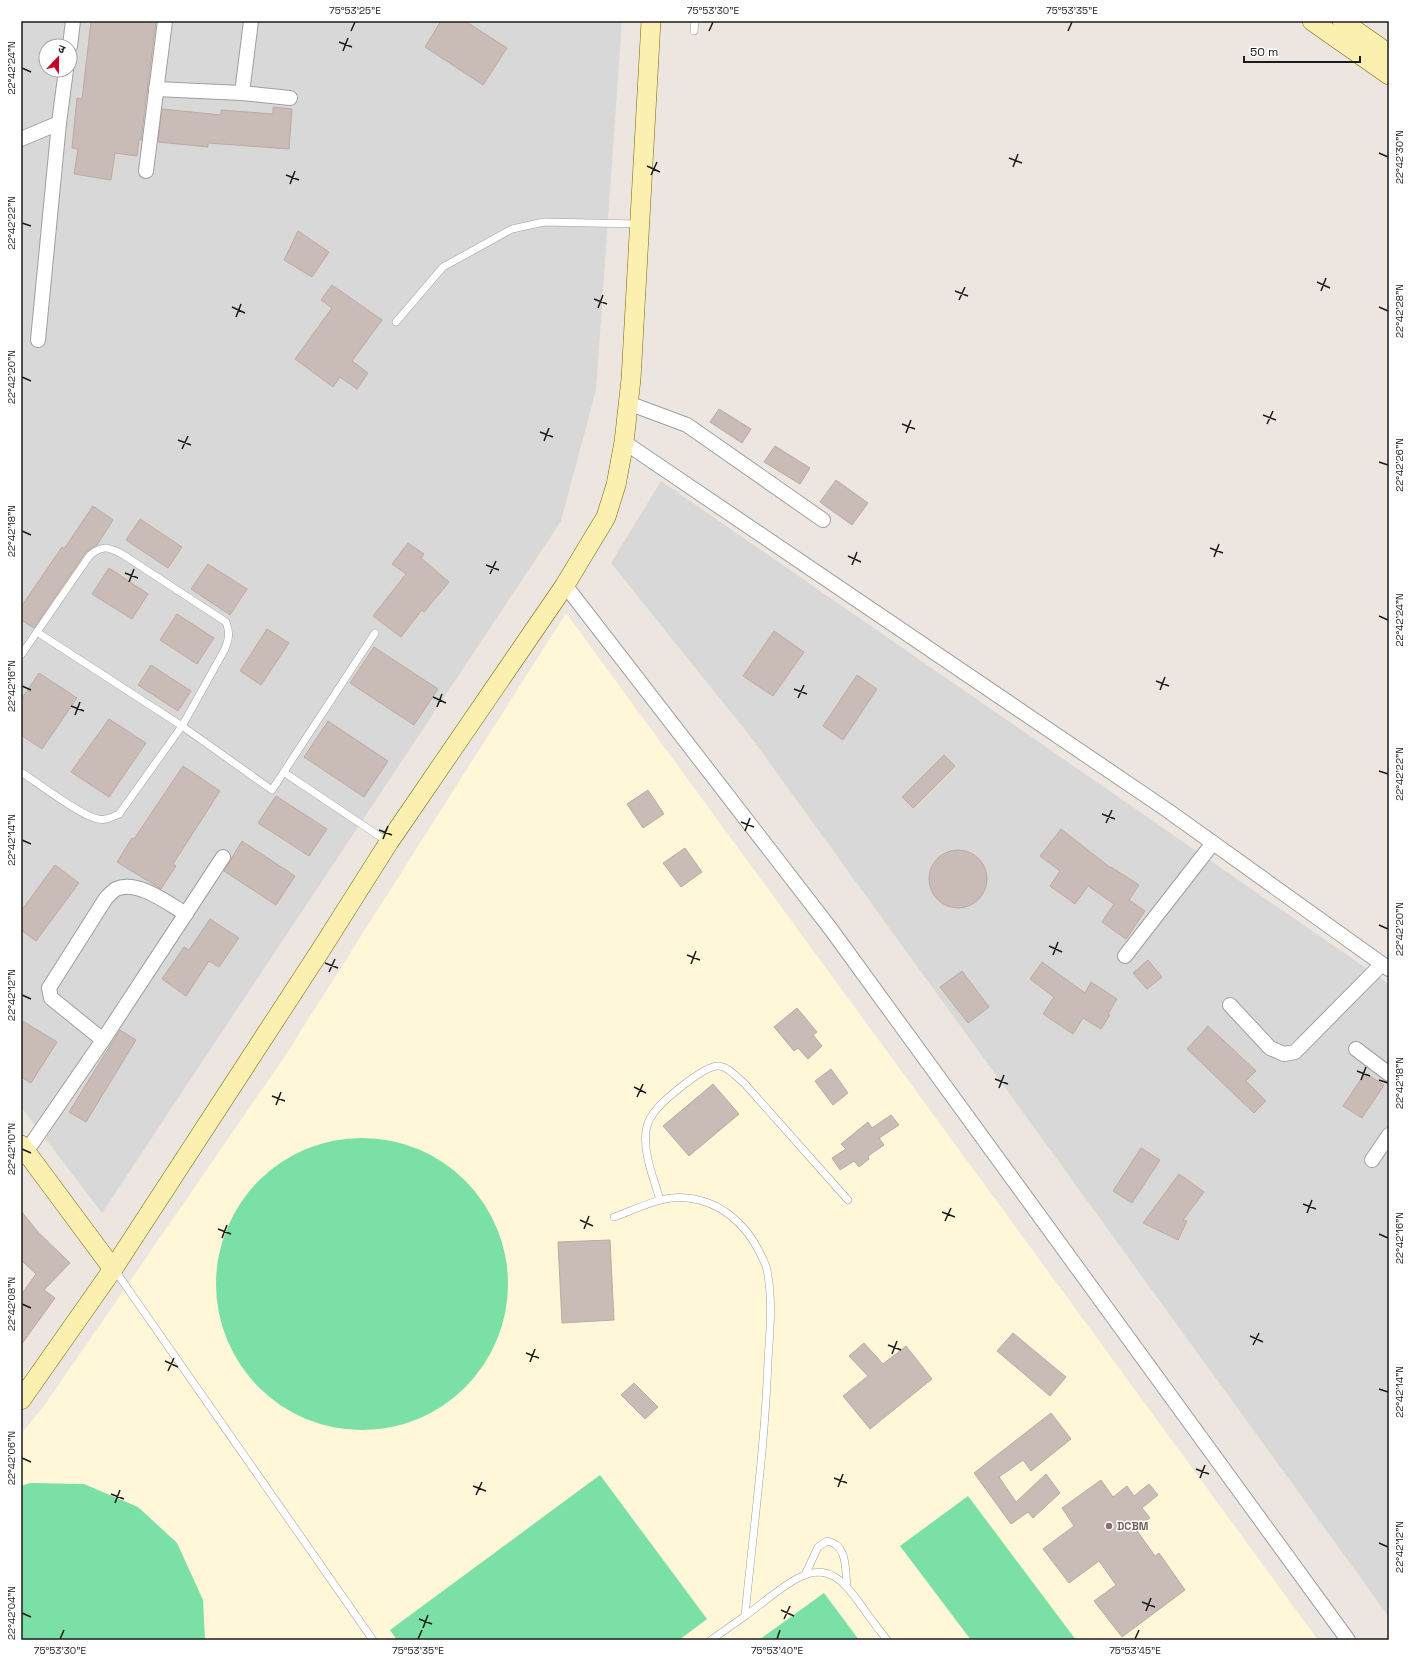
<svg xmlns="http://www.w3.org/2000/svg" width="1410" height="1661" font-family="'Space Grotesk','Noto Sans Devanagari',sans-serif">
<rect width="100%" height="100%" fill="#ede6e0"/>
<g fill="#d9d8d8" fill-rule="evenodd">
<path d="M21,21H622L596,390L561,521L102,1213L21,1107ZM46,46H70V70H46Z"/>
<path d="M661,481L1389,984V1617L750,736L611,563Z"/>
</g>
<path fill="#fff7d7" d="M566,613L1318,1640H21V1434L44,1406L283,1059Z"/>
<g fill="#7ae0a5">
<circle cx="362" cy="1284" r="146"/>
<path d="M600,1475L707,1619L679,1640H397L390,1630Z"/>
<path d="M30,1483L84,1484L138,1507L177,1543L203,1600L205,1640H21V1486Z"/>
<path d="M968,1496L1076,1640H971L900,1546Z"/>
<path d="M824,1593L859,1640H759Z"/>
</g>
<g fill="#c9bbb6" stroke="#bfa9a2">
<path d="M93,21H156L141,140H139L137,156L115,153L111,180L74,174L78,149L72,148L77,98L82,99L91,22Z"/>
<path d="M441,21H465L507,48L483,85L425,47Z"/>
<path d="M273,107L292,109L289,149L208,143V147L158,142L162,109L221,115V110L273,114Z"/>
<path d="M298,231L329,252L312,277L284,260Z"/>
<path d="M332,285L382,320L352,361L368,373L357,389L340,377L333,387L295,359L332,308L321,300Z"/>
<path d="M719,409L751,429L742,443L710,422Z"/>
<path d="M775,446L810,468L800,484L764,462Z"/>
<path d="M836,480L868,503L852,525L820,502Z"/>
<path d="M93,506L113,520L97,545L86,552L34,628L21,620V607L62,547L64,549Z"/>
<path d="M140,519L182,547L168,568L126,540Z"/>
<path d="M408,543L424,554L421,558L449,582L424,612L422,610L401,637L373,616L406,574L392,564Z"/>
<path d="M208,564L247,589L230,615L191,589Z"/>
<path d="M109,568L148,594L132,619L92,594Z"/>
<path d="M177,614L214,638L197,664L160,640Z"/>
<path d="M267,629L289,643L261,685L240,671Z"/>
<path d="M774,631L804,652L773,696L743,676Z"/>
<path d="M374,647L438,689L414,725L350,683Z"/>
<path d="M151,665L191,691L178,711L138,685Z"/>
<path d="M39,673L77,698L42,749L21,735V700Z"/>
<path d="M857,675L877,689L843,740L823,726Z"/>
<path d="M109,719L146,743L109,797L71,772Z"/>
<path d="M328,721L388,761L364,797L304,757Z"/>
<path d="M944,755L955,766L913,808L902,797Z"/>
<path d="M183,766L220,791L173,864L176,866L161,889L117,862L132,838L134,839Z"/>
<path d="M648,790L664,814L643,828L627,804Z"/>
<path d="M276,796L327,829L309,856L258,823Z"/>
<path d="M1061,829L1111,868V867L1139,885L1129,900L1145,911L1126,939L1102,922L1114,904L1088,886L1075,904L1050,886L1060,871L1040,856Z"/>
<path d="M242,841L295,876L276,905L224,871Z"/>
<path d="M685,848L702,872L681,887L663,863Z"/>
<circle cx="958" cy="879" r="29"/>
<path d="M55,865L79,883L36,941L21,930V911Z"/>
<path d="M210,919L239,938L219,967L209,961L186,996L162,979L184,947L189,950Z"/>
<path d="M1148,960L1162,977L1147,989L1133,973Z"/>
<path d="M1042,962L1085,993L1091,982L1117,999L1108,1014L1110,1015L1101,1029L1083,1018L1073,1034L1043,1014L1054,997L1030,979Z"/>
<path d="M962,971L989,1007L968,1023L940,987Z"/>
<path d="M797,1008L817,1032L813,1035L822,1046L808,1059L798,1048L794,1051L774,1027Z"/>
<path d="M21,1020L57,1042L31,1083L21,1077Z"/>
<path d="M1208,1026L1256,1071L1246,1081L1266,1101L1254,1113L1187,1049Z"/>
<path d="M120,1030L136,1040L86,1122L69,1112Z"/>
<path d="M831,1069L848,1093L833,1105L815,1081Z"/>
<path d="M1365,1073L1384,1085L1362,1118L1343,1106Z"/>
<path d="M713,1084L739,1114L689,1156L663,1126Z"/>
<path d="M891,1115L899,1125L879,1138L884,1145L868,1156L869,1159L859,1167L854,1161L840,1170L832,1158L846,1149L841,1144L868,1122L872,1128Z"/>
<path d="M1141,1148L1160,1160L1132,1203L1113,1191Z"/>
<path d="M1179,1174L1204,1192L1183,1220L1187,1221L1178,1240L1143,1223Z"/>
<path d="M21,1211L38,1232L70,1263L44,1290L55,1298L21,1345V1295L36,1274L21,1260Z"/>
<path d="M610,1240L614,1320L562,1323L558,1242Z"/>
<path d="M1013,1333L1066,1377L1050,1396L997,1351Z"/>
<path d="M864,1343L883,1364L906,1346L932,1379L870,1429L843,1396L868,1376L849,1356Z"/>
<path d="M634,1383L658,1407L645,1419L621,1395Z"/>
<path d="M1051,1413L1071,1439L1031,1471L1023,1460L999,1477L1016,1502L1046,1474L1060,1493L1033,1518L1028,1512L1011,1524L974,1473Z"/>
<path d="M1101,1480L1113,1497L1127,1486L1134,1496L1149,1484L1158,1495L1142,1508L1150,1518L1135,1528L1155,1556L1159,1553L1185,1590L1122,1637L1094,1601L1116,1585L1099,1561L1069,1583L1043,1549L1074,1526L1062,1508Z"/>
</g>
<g fill="none" stroke-linecap="round" stroke-linejoin="round">
<g stroke="#9f9f9f" stroke-width="8">
<g id="lane">
<path d="M694,31L695,21"/>
<path d="M396,322L443,267L512,229L544,222L639,224"/>
<path d="M37,632L182,726L272,790L375,633"/>
<path d="M21,655L90,555C104,545 107,547 122,554L226,622C230,632 229,639 225,649L182,726L119,814C112,817 105,821 98,819C81,816 38,783 21,772"/>
<path d="M285,773L388,842"/>
<path d="M660,1200C654,1179 643,1154 646,1131C647,1125 649,1119 653,1114C661,1102 705,1064 719,1066C729,1067 736,1077 744,1083L848,1200"/>
<path d="M614,1217C637,1209 662,1195 687,1198C720,1201 746,1224 760,1253C762,1258 766,1264 767,1270C773,1299 770,1331 768,1360C765,1446 753,1531 745,1616L711,1640"/>
<path d="M114,1269L373,1640"/>
<path d="M805,1575L818,1547L827,1541C848,1545 845,1569 847,1586"/>
<path d="M745,1616C762,1604 779,1588 798,1578C829,1562 844,1582 861,1605C869,1617 878,1628 887,1640"/>
</g>
</g>
<g stroke="#9f9f9f" stroke-width="16">
<g id="street">
<path d="M70,46L73,21"/>
<path d="M156,89L242,93L290,98"/>
<path d="M242,93L251,21"/>
<path d="M21,139L59,123"/>
<path d="M146,171L165,21"/>
<path d="M38,340L59,123L66,70"/>
<path d="M628,403L687,425L823,520"/>
<path d="M624,442L1167,810L1389,969"/>
<path d="M565,585L830,928L1348,1640"/>
<path d="M1125,956L1213,843"/>
<path d="M1230,1005L1270,1048L1284,1054L1295,1052L1382,964"/>
<path d="M103,1040L51,998L49,988L106,898C109,895 113,891 116,889C137,879 169,904 186,914"/>
<path d="M1356,1049L1389,1074"/>
<path d="M26,1152L103,1040L223,857"/>
<path d="M1372,1160L1389,1135"/>
</g>
</g>
<g stroke="#736901" stroke-width="20">
<g id="secondary">
<path d="M1312,21L1389,75"/>
<path d="M1342,21L1389,54"/>
<path d="M21,1145L113,1269"/>
<path d="M21,1400L113,1269L322,948L389,842L565,585L606,517L616,485L624,442L631,379L651,21"/>
</g>
</g>
<use href="#lane" stroke="#fff" stroke-width="7"/>
<use href="#street" stroke="#fff" stroke-width="14"/>
<use href="#secondary" stroke="#fbf0b0" stroke-width="19"/>
</g>
<path fill="none" stroke="#1b1b1b" stroke-width="1.5" d="M351,31L355,22M709,31L713,22M1068,31L1072,22M339,42L352,47M343,51L348,38M22,68L31,72M1379,153L1388,157M1009,158L1022,163M647,166L660,172M1013,167L1018,154M286,175L299,180M651,175L657,162M290,184L295,171M22,223L31,226M1317,282L1330,288M955,291L968,296M1321,291L1326,278M594,299L607,304M959,300L965,287M232,307L245,313M1379,307L1388,311M598,308L603,295M236,317L241,304M22,377L31,381M1263,415L1276,420M902,424L915,429M1267,424L1273,411M540,432L553,437M906,433L911,420M178,440L191,445M544,441L549,428M182,449L188,436M1379,462L1388,465M22,531L31,535M1210,548L1223,553M848,556L861,562M1214,557L1219,544M486,565L499,570M852,565L857,552M125,573L138,578M490,574L496,561M129,582L134,569M1379,616L1388,620M1156,681L1169,686M22,686L31,690M794,689L807,694M1160,690L1165,677M433,697L446,703M798,698L804,685M71,706L84,711M437,707L442,694M75,715L80,702M1379,771L1388,774M1102,814L1115,819M741,822L754,827M1106,823L1112,810M379,830L392,835M745,831L750,818M383,839L388,826M22,840L31,844M1379,925L1388,929M1049,946L1062,952M687,955L700,960M1053,955L1058,942M325,963L338,968M691,964L696,951M329,972L335,959M22,995L31,999M1357,1071L1370,1076M995,1079L1008,1084M1361,1080L1366,1067M1379,1080L1388,1083M634,1087L646,1093M999,1088L1004,1075M272,1096L285,1101M637,1097L643,1084M276,1105L281,1092M22,1149L31,1153M1303,1204L1316,1209M942,1212L955,1217M1307,1213L1312,1200M580,1220L593,1226M945,1221L951,1208M218,1229L231,1234M584,1229L589,1216M1379,1234L1388,1238M222,1238L227,1225M22,1304L31,1308M1250,1336L1263,1342M888,1345L901,1350M1253,1345L1259,1333M526,1353L539,1358M892,1354L897,1341M165,1361L178,1367M530,1362L535,1349M168,1371L174,1358M1379,1389L1388,1392M22,1458L31,1462M1196,1469L1209,1474M834,1478L847,1483M1200,1478L1205,1465M473,1486L486,1491M838,1487L843,1474M111,1494L124,1499M476,1495L482,1482M115,1503L120,1490M1379,1543L1388,1547M1142,1602L1155,1607M781,1610L794,1616M1146,1611L1151,1598M22,1613L31,1617M419,1619L432,1624M784,1619L790,1606M423,1628L428,1615M60,1639L64,1630M418,1639L422,1630M777,1639L780,1630M1135,1639L1139,1630"/>
<circle fill="#8d6e63" stroke="#fff" stroke-width="1.5" cx="1109" cy="1526" r="4"/>
<g text-anchor="middle" stroke-width="3" stroke-linejoin="round" paint-order="stroke">
<g font-size="11" font-weight="bold" fill="#785e54" stroke="#fff" text-anchor="start">
<text x="1117" y="1530">DCBM</text>
</g>
</g>
<rect width="1410" height="1661" fill="none" stroke="#ffffff" stroke-width="44"/>
<g transform="translate(58 58) rotate(22)"><circle r="19" fill="#ffffff" stroke="#a4a4a4"/>
<path d="M0-3L7 15L0 10L-7 15Z" fill="#c60026"/>
<text y="-6" font-size="11" font-weight="bold" text-anchor="middle" fill="#1b1b1b">उ</text>
</g>
<path d="M1244 56v6h116v-6" fill="none" stroke="#1b1b1b" stroke-width="2"/>
<text x="1250" y="56" font-size="12" fill="#1b1b1b" stroke="#ffffff" stroke-width="3" paint-order="stroke">50 m</text>
<rect x="22" y="22" width="1366" height="1617" fill="none" stroke="#1b1b1b" stroke-width="1.5"/>
<g font-size="10" text-anchor="middle" fill="#1b1b1b">
<text x="355" y="14">75°53'25"E</text>
<text x="713" y="14">75°53'30"E</text>
<text x="1072" y="14">75°53'35"E</text>
<text transform="translate(11 68) rotate(-90)" y="4">22°42'24"N</text>
<text transform="translate(1399 157) rotate(-90)" y="4">22°42'30"N</text>
<text transform="translate(11 223) rotate(-90)" y="4">22°42'22"N</text>
<text transform="translate(1399 311) rotate(-90)" y="4">22°42'28"N</text>
<text transform="translate(11 377) rotate(-90)" y="4">22°42'20"N</text>
<text transform="translate(1399 465) rotate(-90)" y="4">22°42'26"N</text>
<text transform="translate(11 531) rotate(-90)" y="4">22°42'18"N</text>
<text transform="translate(1399 620) rotate(-90)" y="4">22°42'24"N</text>
<text transform="translate(11 686) rotate(-90)" y="4">22°42'16"N</text>
<text transform="translate(1399 774) rotate(-90)" y="4">22°42'22"N</text>
<text transform="translate(11 840) rotate(-90)" y="4">22°42'14"N</text>
<text transform="translate(1399 929) rotate(-90)" y="4">22°42'20"N</text>
<text transform="translate(11 995) rotate(-90)" y="4">22°42'12"N</text>
<text transform="translate(1399 1083) rotate(-90)" y="4">22°42'18"N</text>
<text transform="translate(11 1149) rotate(-90)" y="4">22°42'10"N</text>
<text transform="translate(1399 1238) rotate(-90)" y="4">22°42'16"N</text>
<text transform="translate(11 1304) rotate(-90)" y="4">22°42'08"N</text>
<text transform="translate(1399 1392) rotate(-90)" y="4">22°42'14"N</text>
<text transform="translate(11 1458) rotate(-90)" y="4">22°42'06"N</text>
<text transform="translate(1399 1547) rotate(-90)" y="4">22°42'12"N</text>
<text transform="translate(11 1613) rotate(-90)" y="4">22°42'04"N</text>
<text x="60" y="1654">75°53'30"E</text>
<text x="418" y="1654">75°53'35"E</text>
<text x="777" y="1654">75°53'40"E</text>
<text x="1135" y="1654">75°53'45"E</text>
</g>
</svg>
